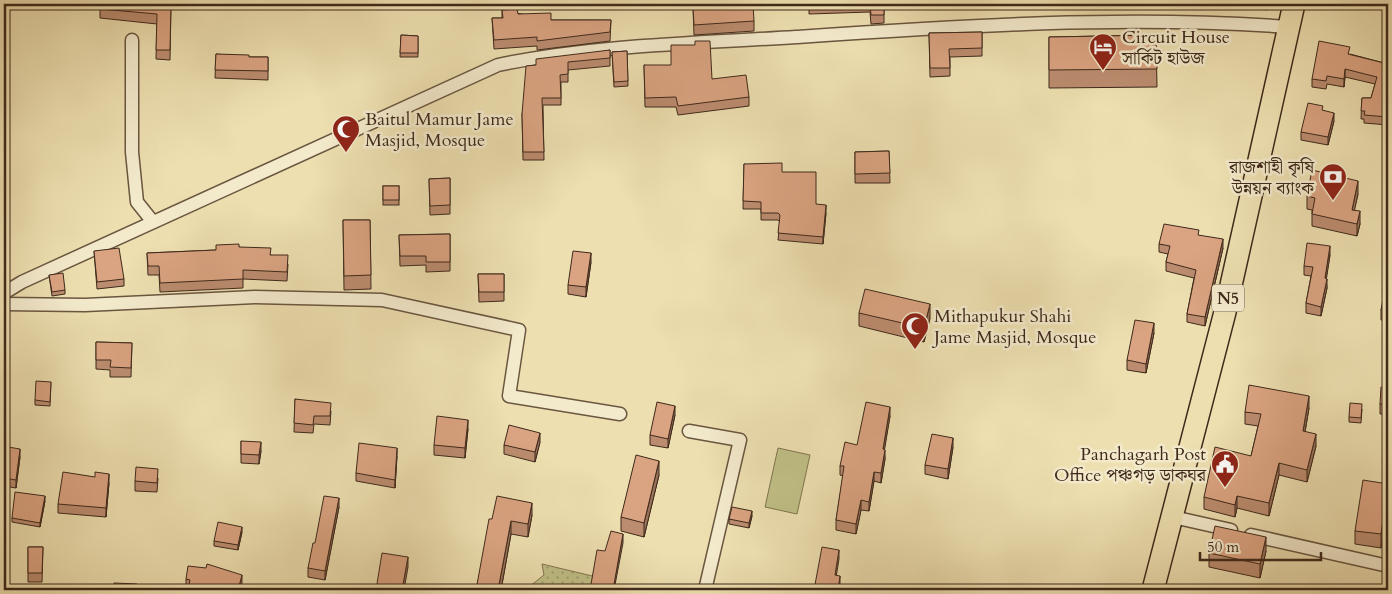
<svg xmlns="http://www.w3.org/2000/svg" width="1392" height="594" font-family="Cardo,'Noto Serif Bengali',serif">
<defs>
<pattern id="park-dots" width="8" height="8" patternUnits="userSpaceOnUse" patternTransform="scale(1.25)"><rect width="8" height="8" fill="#c0bf86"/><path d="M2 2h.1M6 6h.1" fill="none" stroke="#9d9b6d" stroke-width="1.8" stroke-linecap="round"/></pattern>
</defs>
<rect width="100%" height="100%" fill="#eddfb0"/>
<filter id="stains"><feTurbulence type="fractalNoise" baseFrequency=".004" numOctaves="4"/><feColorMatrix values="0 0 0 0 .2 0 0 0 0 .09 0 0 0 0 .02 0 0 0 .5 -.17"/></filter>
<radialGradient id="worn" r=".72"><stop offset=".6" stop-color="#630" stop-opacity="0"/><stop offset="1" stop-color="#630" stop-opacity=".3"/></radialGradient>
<path fill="#c0bf86" stroke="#807450" d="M778,448L810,455L797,514L765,507Z"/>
<path fill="url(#park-dots)" stroke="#807450" d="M542,564L609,580L607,590H525L544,575Z"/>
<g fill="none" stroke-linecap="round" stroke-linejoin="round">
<g stroke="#6a5640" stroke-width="15">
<g id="minor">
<path d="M132,40V152L137,202L153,222"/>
<path d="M4,293L22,282L498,65C593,45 699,43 796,37C961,26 1125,15 1290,27"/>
<path d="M4,304L85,305L255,297L382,300L519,330L509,396L620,414"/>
<path d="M689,431L740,440L705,590"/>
<path d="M1173,517L1231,530"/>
<path d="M1251,535L1388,566"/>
</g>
</g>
<g stroke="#3f291b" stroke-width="24">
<path id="trunk" d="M1153,590L1225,312L1294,4"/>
</g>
<use href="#minor" stroke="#f3eacc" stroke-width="12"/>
<use href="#trunk" stroke="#eddfb0" stroke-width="21"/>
</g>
<g fill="#bb8c6f" stroke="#3f291b">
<path d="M171,4L170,60L156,59L157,24L100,18V9Z"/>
<path d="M809,4H884V23L871,24L870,12L809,14Z"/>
<path d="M1253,4H1269L1267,10L1253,7Z"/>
<path d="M741,6L754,21V31L694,35L693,7Z"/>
<path d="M502,10L551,20H611L610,41L537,50V46L494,49L492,18H502Z"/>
<path d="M982,32V56L950,57V76L930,77L929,33Z"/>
<path d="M401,35L418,36V57H400Z"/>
<path d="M1156,35L1157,87L1049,88V37Z"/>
<path d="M610,50V66L568,70V82H561V105H543L544,160H523L522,114L536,65Z"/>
<path d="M627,51L628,86L614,87L612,52Z"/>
<path d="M216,54L249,57H268V80L215,78Z"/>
<path d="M1350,54L1388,64V125L1364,123V119H1361L1362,98H1371L1375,84L1345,77L1344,87L1327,84L1326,89L1312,87V79Z"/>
<path d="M644,65L712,79L749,97V106L678,115L676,107H645Z"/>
<path d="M1323,110L1334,121L1328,145L1301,140V132Z"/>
<path d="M889,151L890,183H855V152Z"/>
<path d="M744,164L782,172L816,204L826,213L823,244L778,240L780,222L778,220H761V209H743Z"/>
<path d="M450,178V214L430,215L429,179Z"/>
<rect x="383" y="186" width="16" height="19"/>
<path d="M1358,194L1354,210L1360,224L1357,236L1312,226V210L1307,209V196Z"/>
<path d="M343,220H370L371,289L344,290Z"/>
<path d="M450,234V271L426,272V265L400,266L399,235Z"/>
<path d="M1199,236L1223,248L1205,326L1187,322V314L1194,278L1166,271V262L1168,254L1159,252V244Z"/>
<path d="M239,247L271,255L288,264L287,281L243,279V288L160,292L159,275H148L147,253L216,250Z"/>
<path d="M94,251L124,279V286L97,289Z"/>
<path d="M1330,255L1326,279L1327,288L1321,316L1306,313V303L1311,276L1304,275V266Z"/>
<path d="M591,262L586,297L568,294V285Z"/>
<path d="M478,274H504V301L479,302Z"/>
<path d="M49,275L65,290V294L52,296Z"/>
<path d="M1388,288V321L1381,320V310Z"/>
<path d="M859,313L930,318L924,342L859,326Z"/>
<path d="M1154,333L1146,373L1127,370V360Z"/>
<path d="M96,342L132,343L131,377H110V370L96,369Z"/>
<path d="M51,382L50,406L35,405V400Z"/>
<path d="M1388,387V414H1380V404Z"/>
<path d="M295,399L331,411L330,425L314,424L313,433L294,432Z"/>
<path d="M1309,408L1305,432L1316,446L1307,482L1279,475L1269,516L1237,508L1235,517L1204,509V497L1251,456L1258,426L1245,424V412Z"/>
<path d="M1362,409L1361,423L1349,422V417Z"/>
<path d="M675,415L668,448L650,445V435Z"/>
<path d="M890,416L884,450L885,459L881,483L874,481L869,511L861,510L856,534L836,530V520L843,476L840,475V466L857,445Z"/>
<path d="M468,429L465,458L434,455V445Z"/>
<path d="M4,431L8,447L20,457L16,488L4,486Z"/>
<path d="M241,441L261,451L259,464L241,463Z"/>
<path d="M540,442L535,462L504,454V445Z"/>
<path d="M953,447L948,479L925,474V465Z"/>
<path d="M397,456L395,488L356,481V473Z"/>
<path d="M659,475L644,537L621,531V517Z"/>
<path d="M158,478L157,492L135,491V481Z"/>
<path d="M109,483L106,517L58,513V504Z"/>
<path d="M1388,484L1381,548L1355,544V531Z"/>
<path d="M45,501L40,527L12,522V518Z"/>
<path d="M339,507L325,580L308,577V568Z"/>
<path d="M532,515L528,537L511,534L501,590H476L492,519Z"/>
<path d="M752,516L749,528L729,524V519Z"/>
<path d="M242,532L238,550L214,546V541Z"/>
<path d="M28,547H43L42,582H28Z"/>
<path d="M1266,551L1260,578L1209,567V553Z"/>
<path d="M186,579L242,583L188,587H186Z"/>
</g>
<g fill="#99725a" stroke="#3f291b">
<path d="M1345,69V77L1344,87V79Z"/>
<path d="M1334,113V121L1328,145V137Z"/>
<path d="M1358,181V194L1352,222V210Z"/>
<path d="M826,205V213L823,244V237Z"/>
<path d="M1360,211V224L1357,236V224Z"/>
<path d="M1223,239V248L1205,326V317Z"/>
<path d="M1330,246V255L1325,288V278Z"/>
<path d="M591,253V262L586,297V287Z"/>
<path d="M1327,279V288L1321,316V307Z"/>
<path d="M930,304V318L924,342V328Z"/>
<path d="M1154,323V333L1146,373V364Z"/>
<path d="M1309,396V408L1303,443V431Z"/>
<path d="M675,406V415L668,448V439Z"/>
<path d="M890,407V416L883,459V449Z"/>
<path d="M468,420V429L465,458V448Z"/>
<path d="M540,433V442L535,462V452Z"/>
<path d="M1316,434V446L1307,482V470Z"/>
<path d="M953,438V447L948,479V469Z"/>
<path d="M261,442V451L259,464V455Z"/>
<path d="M397,448V456L395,488V480Z"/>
<path d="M20,449V457L16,488V480Z"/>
<path d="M885,450V459L881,483V473Z"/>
<path d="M659,461V475L644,537V523Z"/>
<path d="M1279,463V475L1269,516V503Z"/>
<path d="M874,472V481L869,511V502Z"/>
<path d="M109,474V483L106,517V508Z"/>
<path d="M1388,484V498L1381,548V534Z"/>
<path d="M45,496V501L40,527V523Z"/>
<path d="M1237,496V508L1235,517V505Z"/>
<path d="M339,498V507L325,580V571Z"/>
<path d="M861,500V510L856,534V524Z"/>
<path d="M532,503V515L528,537V524Z"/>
<path d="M752,511V516L749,528V523Z"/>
<path d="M511,521V534L501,590H498Z"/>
<path d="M242,527V532L238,550V545Z"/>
<path d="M623,534V543L614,590H613Z"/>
<path d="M1266,537V551L1260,578V564Z"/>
<path d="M839,550V559L835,584V575Z"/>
<path d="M408,557V567L404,590H402Z"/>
<path d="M242,575V583L240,590H238Z"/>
<path d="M840,576V585L839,590H838Z"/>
</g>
<g fill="#daa381" stroke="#3f291b">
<path d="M100,4H171L170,50H156L157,14L100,9Z"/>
<path d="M697,4H741V6L753,5L754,21L694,25L693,7H697Z"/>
<path d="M809,4H884V15H871L870,4L809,5Z"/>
<path d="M517,9L518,14L551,13V20H611L610,32L537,41V37L494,40L492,18H503L502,10Z"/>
<path d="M982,32V48L949,49L950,68H930L929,33Z"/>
<path d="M401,35L418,36V53H400Z"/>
<path d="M1156,35L1157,69L1049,70V37Z"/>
<path d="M695,41H710L712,79L746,75L749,97L678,106L676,97L645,98L644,65H671V45H695Z"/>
<path d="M1319,41L1350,47L1348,54L1388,64V117L1364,115L1365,111H1361L1362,98H1371L1377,77L1345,69L1344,79L1327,76L1326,81L1312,79Z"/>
<path d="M610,50V58L568,62V74L560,75L561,98H542L544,152H523L522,114L526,66L536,65V59Z"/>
<path d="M627,51L628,81L614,82L612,52Z"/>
<path d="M216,54L249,55V57H268V71L215,70Z"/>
<path d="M1308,103L1323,106L1322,110L1334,113L1328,137L1301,132Z"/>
<path d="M889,151L890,173L855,174V152Z"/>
<path d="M782,163V172H816V204L826,205L823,237L778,233L780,215L778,213H761V202L743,201L744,164Z"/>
<path d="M1312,170L1358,181L1352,210L1360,211L1357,224L1312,214L1315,198L1307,196Z"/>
<path d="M450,178V205L430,206L429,179Z"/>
<rect x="383" y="186" width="16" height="14"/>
<path d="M343,220H370L371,275L344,276Z"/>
<path d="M1164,224L1199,230L1198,235L1223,239L1205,317L1187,314L1196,270L1166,262L1170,246L1159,244Z"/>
<path d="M450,234V262H426V256H400L399,235Z"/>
<path d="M1307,243L1330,246L1325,278L1327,279L1321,307L1306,303L1313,267L1304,266Z"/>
<path d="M239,244V247L271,248L270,255H288L287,272L243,270V279L160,283L159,266H148L147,253L216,250V245Z"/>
<path d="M119,248L124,279L97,282L94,251Z"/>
<path d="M573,251L591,253L586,287L568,285Z"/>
<path d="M63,273L65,290L52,292L49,275Z"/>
<path d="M478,274H504V292H479Z"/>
<path d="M1385,288H1388V312L1381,310Z"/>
<path d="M865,289L930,304L924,328L859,313Z"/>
<path d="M1135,320L1154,323L1146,364L1127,360Z"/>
<path d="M96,342L132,343L131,368L110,367L111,360H96Z"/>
<path d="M36,381L51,382L50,402L35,400Z"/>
<path d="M1249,385L1309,396L1303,431L1316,434L1307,470L1279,463L1269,503L1237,496L1235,505L1204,497L1215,447L1251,456L1261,414L1245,412Z"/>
<path d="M1381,387H1388V405L1380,404Z"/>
<path d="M295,399L331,403L330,416H314L313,425L294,423Z"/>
<path d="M657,402L675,406L668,439L650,435Z"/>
<path d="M866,402L890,407L883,449L885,450L881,473L874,472L869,502L861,500L856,524L836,520L844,466H840L845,442L857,445Z"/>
<path d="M1350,403L1362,404L1361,418L1349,417Z"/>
<path d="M437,416L468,420L465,448L434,445Z"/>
<path d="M509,425L540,433L535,452L504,445Z"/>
<path d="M4,431H8V447L20,449L16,480L4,478Z"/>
<path d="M932,434L953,438L948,469L925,465Z"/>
<path d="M241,441L261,442L259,455L241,454Z"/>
<path d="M359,443L397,448L395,480L356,473Z"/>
<path d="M636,455L659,461L644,523L621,517Z"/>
<path d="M136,467L158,469L157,483L135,481Z"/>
<path d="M63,472L95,477V472L109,474L106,508L58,504Z"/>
<path d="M1363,480L1388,484L1381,534L1355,531Z"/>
<path d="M15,492L45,496L40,523L12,518Z"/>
<path d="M324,496L339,498L325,571L308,568L313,543H315Z"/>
<path d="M497,496L532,503L528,524L511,521L498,590H476L489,519H492Z"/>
<path d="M732,507L752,511L749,523L729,519Z"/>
<path d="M218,522L242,527L238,545L214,541Z"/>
<path d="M1215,526L1266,537L1260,564L1209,553Z"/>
<path d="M611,531L623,534L613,590H590L597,550L605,551Z"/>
<path d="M28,547H43L42,573H28Z"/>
<path d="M822,547L839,550L835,575L840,576L838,590H814Z"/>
<path d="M382,553L408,557L402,590H376Z"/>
<path d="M207,564L242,575L238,590H188L190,580L186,579L188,566L206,568Z"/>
<path d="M114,583L137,584V590H114Z"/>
</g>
<defs>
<g id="hotel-pin" transform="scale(1.4375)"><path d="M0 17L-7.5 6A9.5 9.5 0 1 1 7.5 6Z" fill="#8f2418" stroke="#f3eacc"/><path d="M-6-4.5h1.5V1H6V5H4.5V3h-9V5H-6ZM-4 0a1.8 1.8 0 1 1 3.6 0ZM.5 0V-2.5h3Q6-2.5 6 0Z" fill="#fff"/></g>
<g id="mosque-pin" transform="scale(1.4375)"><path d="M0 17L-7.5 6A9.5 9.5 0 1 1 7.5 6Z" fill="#8f2418" stroke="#f3eacc"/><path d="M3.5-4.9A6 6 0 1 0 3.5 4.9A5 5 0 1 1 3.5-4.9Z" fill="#fff"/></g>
<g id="bank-pin" transform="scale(1.4375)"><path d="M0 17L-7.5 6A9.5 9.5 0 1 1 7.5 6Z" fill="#8f2418" stroke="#f3eacc"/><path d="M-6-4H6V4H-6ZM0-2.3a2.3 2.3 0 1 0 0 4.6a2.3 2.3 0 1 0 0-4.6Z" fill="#fff"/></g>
<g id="civic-pin" transform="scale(1.4375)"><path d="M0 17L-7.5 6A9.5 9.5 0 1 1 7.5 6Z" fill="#8f2418" stroke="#f3eacc"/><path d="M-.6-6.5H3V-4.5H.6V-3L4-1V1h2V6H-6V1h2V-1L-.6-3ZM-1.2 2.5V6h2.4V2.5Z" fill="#fff"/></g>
</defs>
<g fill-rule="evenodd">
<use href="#hotel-pin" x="1103" y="47"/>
<use href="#mosque-pin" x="346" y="129"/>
<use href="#bank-pin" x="1333" y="177"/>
<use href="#mosque-pin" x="915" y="326"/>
<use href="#civic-pin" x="1225" y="464"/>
</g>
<g text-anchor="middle" stroke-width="5" stroke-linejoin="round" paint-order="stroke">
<rect fill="#f3eacc" stroke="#756350" stroke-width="1" x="1212" y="284.5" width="32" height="27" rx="4"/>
<g font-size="16" font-weight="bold" fill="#3f291b">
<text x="1228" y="304">N5</text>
</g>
<g font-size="18" fill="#3f291b" stroke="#f3eacc" text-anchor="start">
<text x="1122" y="43">Circuit House<tspan x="1122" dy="21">সার্কিট হাউজ</tspan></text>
<text x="365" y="125">Baitul Mamur Jame<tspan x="365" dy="21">Masjid, Mosque</tspan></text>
<text x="1314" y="173" text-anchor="end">রাজশাহী কৃষি<tspan x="1314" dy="21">উন্নয়ন ব্যাংক</tspan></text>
<text x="934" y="322">Mithapukur Shahi<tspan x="934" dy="21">Jame Masjid, Mosque</tspan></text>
<text x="1206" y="460" text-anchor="end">Panchagarh Post<tspan x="1206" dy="21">Office পঞ্চগড় ডাকঘর</tspan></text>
</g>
</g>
<rect width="1392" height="594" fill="none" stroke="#eddfb0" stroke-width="20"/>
<rect x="5" y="5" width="1382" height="584" fill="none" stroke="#3f291b" stroke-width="2.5"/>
<rect x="10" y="10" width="1372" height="574" fill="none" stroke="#3f291b"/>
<path d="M1200 552v8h121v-8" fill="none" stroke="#3f291b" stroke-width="2.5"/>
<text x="1207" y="552" font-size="15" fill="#3f291b" stroke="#f3eacc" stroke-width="4" paint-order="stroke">50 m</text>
<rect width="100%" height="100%" filter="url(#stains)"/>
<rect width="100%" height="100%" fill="url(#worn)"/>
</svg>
